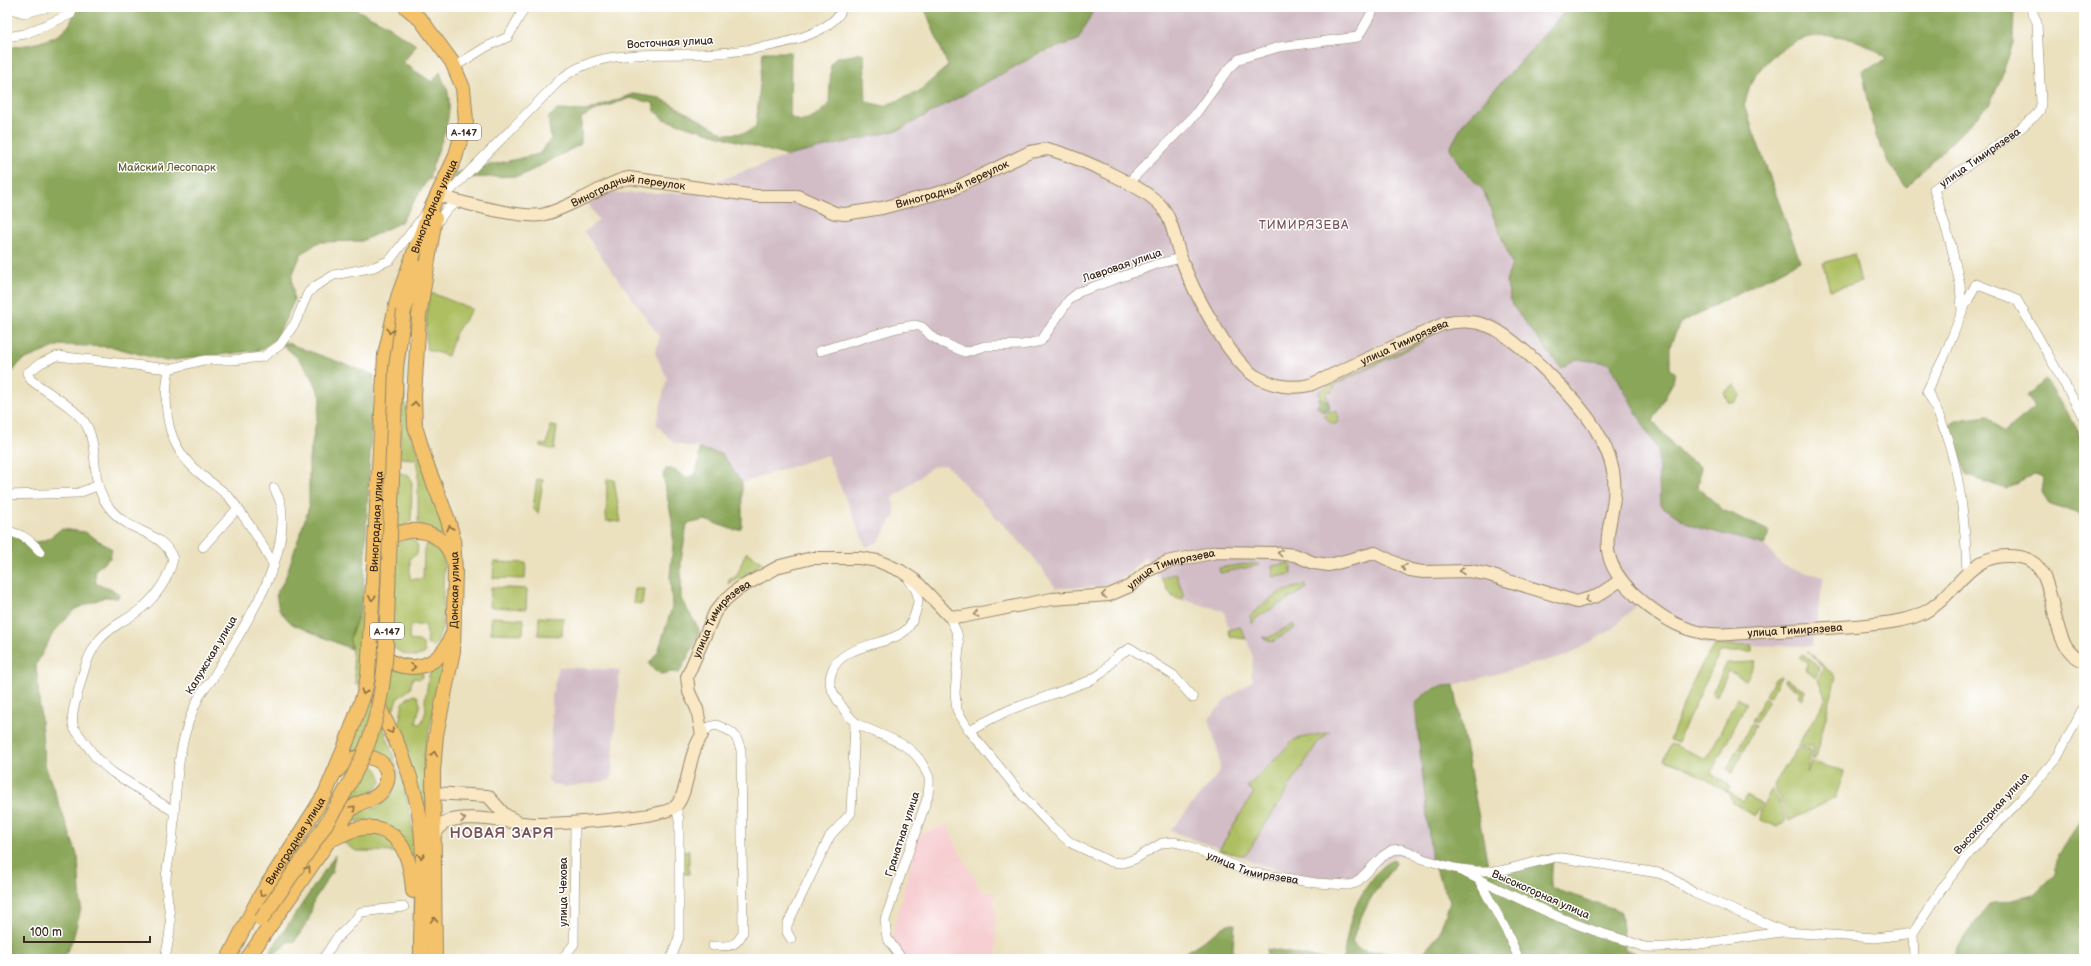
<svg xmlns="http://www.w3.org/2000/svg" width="2091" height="966" font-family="'Balsamiq Sans',sans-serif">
<rect width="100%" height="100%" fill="#fff"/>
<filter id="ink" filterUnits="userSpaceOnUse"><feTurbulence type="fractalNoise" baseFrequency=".025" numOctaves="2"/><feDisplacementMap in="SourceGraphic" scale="8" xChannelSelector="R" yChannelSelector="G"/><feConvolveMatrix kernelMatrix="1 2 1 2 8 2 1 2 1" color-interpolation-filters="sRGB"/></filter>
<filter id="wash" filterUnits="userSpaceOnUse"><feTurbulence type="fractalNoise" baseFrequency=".012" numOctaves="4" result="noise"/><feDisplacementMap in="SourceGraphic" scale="16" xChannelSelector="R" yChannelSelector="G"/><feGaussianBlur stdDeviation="0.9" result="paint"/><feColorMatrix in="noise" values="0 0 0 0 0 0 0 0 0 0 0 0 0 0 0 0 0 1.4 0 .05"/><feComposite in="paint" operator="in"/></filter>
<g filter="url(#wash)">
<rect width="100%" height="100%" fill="#ebe1bf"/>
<path fill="#f7cfd2" d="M947,824L959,851L982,892L994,891L997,959H905L892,937L916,841L920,834Z"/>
<g fill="#d2bdc6">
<path d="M1095,7H1569L1514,70L1464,122L1461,168L1483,190L1512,264L1506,281L1512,305L1561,367L1576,359L1609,362L1658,451L1660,505L1692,526L1765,545L1781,564L1795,570L1824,577L1812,646L1709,645L1679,633L1637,605L1611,630L1568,655L1454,685L1433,687L1421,696L1415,705L1432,862L1396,856L1351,878L1348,883L1303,877L1254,863L1238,855L1170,831L1220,771L1217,747L1209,719L1225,700L1253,680L1251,675L1253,657L1246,639L1231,637L1224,611L1173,597L1145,556L1127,576L1112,583L1098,587L1056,588L1032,555L946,465L932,467L893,498L895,515L878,542L866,547L827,455L742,483L722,454L674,443L656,424L667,378L655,353L660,337L584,232L599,220L588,204L609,193H683L787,156L1078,40Z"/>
<path d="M559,667L620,670L611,780L566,787L553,785L548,780L551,750L552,694Z"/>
</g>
<g fill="#aebf62" stroke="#747440">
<path d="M1854,254L1861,282L1830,290L1823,263Z"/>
<path d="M429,294H434L472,309L455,334L448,356L426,349V321Z"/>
<path d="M1422,340L1423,342L1335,385L1332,392L1328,391L1326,394L1328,401L1326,402L1320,399L1319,391Z"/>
<path d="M404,342L407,343L405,401L410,432L430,483L447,539L420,525L418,523V473L416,459L400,458Z"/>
<path d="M1735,385L1741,395L1734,403L1728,402L1724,392Z"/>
<path d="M1329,411L1337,412L1339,419L1336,424H1332L1324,416Z"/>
<path d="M550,426L557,427L554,450L540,446L541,444L547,445Z"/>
<path d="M395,472L409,475L412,483L411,521L405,526L397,528Z"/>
<path d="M537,479L543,480L538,514L533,508Z"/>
<path d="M607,479L614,480L621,522L606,521Z"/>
<path d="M409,538C417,541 419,545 417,554L410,558V579H423L424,549L426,545C437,542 443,556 444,564L442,629L436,645L433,647L427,644L426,625H410L409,640L419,641L423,644L425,653C414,661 399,652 390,645L393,546Z"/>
<path d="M747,552L762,562L756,566L754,572L749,574L746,571V576L728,584L730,578L733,579C743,569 739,562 747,552Z"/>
<path d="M494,562L526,563L525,579L493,578Z"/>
<path d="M1254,563L1260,565L1220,573L1219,568Z"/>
<path d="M1290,563L1292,574L1274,577L1272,566Z"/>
<path d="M1176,573L1183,594L1182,600L1173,597L1161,579Z"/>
<path d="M1305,584L1307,588L1256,618L1252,624L1250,616L1260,607L1279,593Z"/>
<path d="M491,587L527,589L526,609L490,607Z"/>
<path d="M635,589H644L642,604L633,603Z"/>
<path d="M365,599L366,655L359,686L356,684L350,638Z"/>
<path d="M491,617L524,619L523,634L491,633Z"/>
<path d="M539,617L563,618L562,636L538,635Z"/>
<path d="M1293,624L1295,628L1272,642L1262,637L1268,638Z"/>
<path d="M1240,627L1246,639L1231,637L1228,630Z"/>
<path d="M1715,645L1752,646V652H1721L1719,654L1677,743L1670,740C1682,710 1694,670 1715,645Z"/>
<path d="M446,651L424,755L429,840L425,847L382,705L388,661L423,671L422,677L420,679L413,678L410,689L397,699L391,715L392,721L397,725C405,713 396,700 415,695L418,697L420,705L416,723L419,724L422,722L426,711L425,700L431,664Z"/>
<path d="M1807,651L1836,677L1815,759H1812L1813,751L1811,746L1797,747L1826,699L1818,680L1823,667Z"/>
<path d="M1803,654L1819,667L1816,677L1805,670L1808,663L1799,657Z"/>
<path d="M1756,662L1746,680L1729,671L1716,697L1712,693L1727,663Z"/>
<path d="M1778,677H1781L1770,697L1766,695L1775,679Z"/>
<path d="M1785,679L1805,690L1803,699L1798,696L1800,691L1784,682Z"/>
<path d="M372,685C380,727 400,766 409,808C416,843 416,879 418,915H415L413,865L379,822L367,820L351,822C353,819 356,814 359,812C362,810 367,810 371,809C390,803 402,785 392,766C387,756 372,747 361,749C357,750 354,753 350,753Z"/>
<path d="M1765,697L1769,700L1756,723L1752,721Z"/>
<path d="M1737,698L1747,703L1711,773L1727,784L1729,788L1727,791L1743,801L1747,795L1762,804L1755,816L1733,803L1730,794L1691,770L1664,760L1671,744L1707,759Z"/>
<path d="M1751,724L1756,726L1743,751L1738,749Z"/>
<path d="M1330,732L1318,742L1246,855H1238L1219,850L1254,792L1247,787L1295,739Z"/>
<path d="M1802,748L1809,749L1811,752L1807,773L1812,762L1844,771V773L1835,798L1789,821L1774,785L1785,765L1787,766L1796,750Z"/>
<path d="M1736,751L1742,753L1732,773L1727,769Z"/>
<path d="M367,763C377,767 381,772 381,783L335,823Z"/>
<path d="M1772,788L1786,819L1784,823L1778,827L1761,820L1760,812Z"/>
<path d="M365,831L387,838L398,852L356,851L341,841Z"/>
<rect x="681" y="851" width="8" height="23"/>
</g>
<g fill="#8aa658" stroke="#62683b">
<path d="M74,7L353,8L383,23L416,45L403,63L432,82L440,72C442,79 446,86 448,92C454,124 435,151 429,179L539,154L551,139L548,118L557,110L586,111L633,94L660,98L725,134L746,133L756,126L763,52H791L790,117C808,127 817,115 829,104L831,65L836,57L849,56L862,53L864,55L866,102L884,106L918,92L948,66L924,7H1095L1078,40L1038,54L899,130L787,156L663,119L655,111L653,103L630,98L596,110L581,118V144L521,176L428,179L401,222L362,241L319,242L301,254L292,276L294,301L276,339L374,375L363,598L350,638L351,649L292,624L279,610L276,594L285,579L309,507V459L321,397L312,377L299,359L276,339L261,350L166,361L113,347L60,345L21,361L7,379V48C31,44 75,41 74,7Z"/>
<path d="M1569,7H2014L2013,43L1999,84L1989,105L1906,187L1889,164L1876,136L1862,71L1886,60C1876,48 1867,45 1853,40C1813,26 1776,44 1753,79C1749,87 1747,97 1744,105L1800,261L1680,323L1670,346V367L1675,372L1673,382L1653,421L1680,453L1701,467L1698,487L1723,510L1769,531L1765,545L1692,526L1660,505L1658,451L1609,363L1576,359L1561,368L1512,305L1506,281L1512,264L1483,190L1461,168L1450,148L1464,122L1514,69Z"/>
<path d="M2045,379L2078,430L2084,452V518L2077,513L2048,503L2042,492L2044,477L2034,475L2006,489L1966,475L1949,426L1957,420L1988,416L2003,433L2035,407L2027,396Z"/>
<path d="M1323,398L1326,402L1328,401L1330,407L1323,412L1316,406L1319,403L1318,399Z"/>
<path d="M699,449L722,454L742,483V526L740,529L734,530L705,520L687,524L681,561V599L699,629L698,638L679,673L672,672L661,674L653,669L649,664L658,652L672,607L670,577L673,543L672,520L663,475L666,469H672L687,478L695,475L699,464Z"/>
<path d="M61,529L85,532L112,549L110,558L95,570L96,584L110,588L119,594L118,598L105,597L75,609L53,633L36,665L45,765L78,857L81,908L73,939L63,959H7V530C32,543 37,549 61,529Z"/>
<path d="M1454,685L1489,871L1553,855L1551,888L1621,911L1625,949L1648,959H1343C1349,925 1351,906 1373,878C1378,871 1385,863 1394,860L1396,862L1394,867C1375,888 1360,914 1352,942L1358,949L1369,952L1379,951L1398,957L1421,955L1438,936L1450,902L1432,862L1415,705C1427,688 1434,687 1454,685Z"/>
<path d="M2084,816V959H1952L1965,936L1989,905L2034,895L2055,874L2058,854Z"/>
<path d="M335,855L332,872L314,900L309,919L295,941L288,942L269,959H265Z"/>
<path d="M1228,924H1235L1232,959H1176Z"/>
<path d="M1267,949L1323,959H1266Z"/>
</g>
</g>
<g filter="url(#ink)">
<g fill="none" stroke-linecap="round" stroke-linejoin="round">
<g stroke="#93866e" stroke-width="10">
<g id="street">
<path d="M7,8L24,13L49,7"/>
<path d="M7,37L25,34L71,14L72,7"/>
<path d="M454,67L486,47L508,37L525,7"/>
<path d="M1128,183L1194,116L1226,72L1239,59L1279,47L1358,37L1375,7"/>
<path d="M444,197L560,80C595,50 646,55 689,54C728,54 810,46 837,17C840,15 841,10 843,7"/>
<path d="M435,226L446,210L459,201"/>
<path d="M1963,310L1976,284L2017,300L2084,418"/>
<path d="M820,351L897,328L915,325L922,327L931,336L941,342L965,352L985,346L1022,345L1041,341L1069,300L1079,292L1157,264L1181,258"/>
<path d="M169,369L57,356L41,363L27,373L31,380C46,392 78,409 87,426C101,455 87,484 113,512C133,534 163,531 173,559C169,577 157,596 142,608C128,620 113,624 100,639C87,654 83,674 78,692C75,704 70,716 74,728L97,759L112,772L173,811"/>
<path d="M7,495L78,493L97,486"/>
<path d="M7,531C22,534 31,540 40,552"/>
<path d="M203,547L237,509"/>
<path d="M274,566C264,546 243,514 229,497C220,488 208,481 198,472C166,445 162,408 169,369L204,360H232L263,357L280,345L295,323L308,293L314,287L334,275L374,267L390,260L425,214"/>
<path id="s1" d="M1967,571C1965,511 1957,444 1927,391L1945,355L1962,312L1960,284L1951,245L1934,189L2016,132L2035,116L2040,110L2041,103L2037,22L2030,7"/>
<path id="s2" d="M949,616L957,633L959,646L955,693L957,710L969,730L1023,796L1052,827L1071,843L1111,862L1123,863L1135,859L1162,843L1174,842L1186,845L1249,872L1316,883L1349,885L1356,883L1383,856L1392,850L1401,849L1410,852L1423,859L1454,868L1476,871H1500L1556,857L1658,873L1670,877L1694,893L1785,932L1875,938L1913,933"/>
<path d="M969,730L1009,710L1089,681L1102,673L1117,656L1130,648L1173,675L1193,698"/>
<path d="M702,735L709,727L716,725C732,731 736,733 741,750L743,932C736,948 729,946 713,946"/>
<path d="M1461,871C1515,896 1567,925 1625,940C1632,942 1638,946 1645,947C1692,949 1737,937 1783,932"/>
<path d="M1479,880L1507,932L1519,959"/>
<path d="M791,939L787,932V925L830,836L851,813L855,722"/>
<path d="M165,959C167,946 172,930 170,917C169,905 166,893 166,881C166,865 172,849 173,833C176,787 177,738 200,695C203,690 207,686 211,681C240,632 290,564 281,505C280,499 276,493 274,488"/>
<path d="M323,959L336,939L354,921L361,912L404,907"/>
<path d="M562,959L574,944L575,822"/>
<path d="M671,959L679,937V820L676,806"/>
<path d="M902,959L887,938L885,920L928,796C928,790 930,783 929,778C928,774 925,770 924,767C911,740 880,737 856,723C849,718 842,707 837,699C832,691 828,684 831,674C839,643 885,647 905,631C911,626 915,615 917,607C920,596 916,588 909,580"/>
<path d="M1914,959L1913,933L1943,887L1972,850L2027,793L2058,756L2084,706"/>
</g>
</g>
<g stroke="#93866e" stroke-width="14">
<g id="secondary">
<path id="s3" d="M439,195C460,203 520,218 541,215C552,213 571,204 581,199C598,192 611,181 629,178L756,196H797L835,213L845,214L882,208L953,189L1030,152L1047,149L1055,151C1081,159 1146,187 1162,207C1173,221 1175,242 1181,258C1192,289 1228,358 1255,376C1272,386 1292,389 1310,385L1443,324C1459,321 1472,320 1488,326C1517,337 1578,401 1595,428C1603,442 1610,455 1613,471C1622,521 1585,546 1632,592C1650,609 1675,627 1699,632C1718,637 1740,633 1760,632C1795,630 1831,628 1866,625C1885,623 1904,622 1921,614C1961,595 1965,549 2020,557C2064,564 2042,646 2084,661"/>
<path d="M432,793L488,796L504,814L516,821"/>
<path id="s4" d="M433,837L443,823C467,812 506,823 533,824C555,824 663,819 676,806C689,792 687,756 702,735L697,709L689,692L687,677L715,612L725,600L738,589L780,566L812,558H859L878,561L901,571L916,581L949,616L961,617L1052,599L1109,595L1130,586L1149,570L1167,562L1217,552L1273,553L1295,555L1314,563L1329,565L1375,553L1410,570L1423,572L1470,571L1486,574L1577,602L1597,596L1621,580"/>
</g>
</g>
<g stroke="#93866e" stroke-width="16">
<g id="primary">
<path d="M404,311L418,268"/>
<path d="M382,545C403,521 444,528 453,560"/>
<path d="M378,650C400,678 440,670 451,637"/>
<path d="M378,700C379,713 388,724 393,735C403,754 410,775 415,795C429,846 420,906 421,959"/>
<path d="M330,840C340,836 351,829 362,828C402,824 411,860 413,891"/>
<path id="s5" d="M228,959L259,898L325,794L344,749L364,694L368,676L385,355L398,297L428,215L455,158L466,121L463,88L452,62L421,20L406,7"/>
<path d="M247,959L350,810C360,799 376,802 384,788C400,761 359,743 337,771"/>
<path id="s6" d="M435,959L433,772L436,735L453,651L455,571L453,538L448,520L426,463L415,426L414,396L419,315L435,218"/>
</g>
</g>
<use href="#street" stroke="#fff" stroke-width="9"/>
<use href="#secondary" stroke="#fae7c3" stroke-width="12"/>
<use href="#primary" stroke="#f3c26a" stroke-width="14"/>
<g stroke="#93866e" stroke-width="16" stroke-linecap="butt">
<path id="primary-bridge" d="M261,920C298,864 344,806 368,743C379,713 384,680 386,648L396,367L404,311"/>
</g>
<use href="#primary-bridge" stroke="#f3c26a" stroke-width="14"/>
</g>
<defs><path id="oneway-chevron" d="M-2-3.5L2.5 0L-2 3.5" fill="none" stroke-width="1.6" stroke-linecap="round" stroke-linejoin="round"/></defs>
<g stroke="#8e6e40">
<use href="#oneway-chevron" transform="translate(390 331) rotate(104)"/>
<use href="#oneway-chevron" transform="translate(415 404) rotate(-91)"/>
<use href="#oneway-chevron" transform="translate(450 528) rotate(-104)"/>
<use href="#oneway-chevron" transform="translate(372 598) rotate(93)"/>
<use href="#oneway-chevron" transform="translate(413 667) rotate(-2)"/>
<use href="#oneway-chevron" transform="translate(364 692) rotate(105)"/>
<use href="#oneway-chevron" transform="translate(391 731) rotate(62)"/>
<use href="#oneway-chevron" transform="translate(434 754) rotate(-84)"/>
<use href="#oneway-chevron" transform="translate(353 808) rotate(-46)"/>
<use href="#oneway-chevron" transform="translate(421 856) rotate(90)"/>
<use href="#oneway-chevron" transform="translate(308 869) rotate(-54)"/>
<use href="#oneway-chevron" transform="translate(262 894) rotate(120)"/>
<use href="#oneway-chevron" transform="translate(434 920) rotate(-91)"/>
</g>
<g stroke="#9a8870">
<use href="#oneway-chevron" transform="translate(1280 553) rotate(-174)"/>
<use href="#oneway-chevron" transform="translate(1404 567) rotate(-160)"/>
<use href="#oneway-chevron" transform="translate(1462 571) rotate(180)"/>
<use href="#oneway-chevron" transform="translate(1104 595) rotate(171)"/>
<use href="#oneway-chevron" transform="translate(1587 600) rotate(160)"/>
<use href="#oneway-chevron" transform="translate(976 614) rotate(168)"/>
<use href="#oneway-chevron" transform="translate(463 819)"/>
</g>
</g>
<g text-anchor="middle" stroke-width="3" stroke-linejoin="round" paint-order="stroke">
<g fill="#fff" stroke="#766a62" stroke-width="1">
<rect x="447" y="124" width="34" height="16" rx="3"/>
<rect x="370" y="623" width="34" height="16" rx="3"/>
</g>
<g font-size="10" font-weight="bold" fill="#3b2a1e">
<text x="464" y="136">А-147</text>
<text x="387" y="635">А-147</text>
</g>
<g font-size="11" fill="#3b2a1e" stroke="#fff">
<text transform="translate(670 42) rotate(-3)" y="4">Восточная улица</text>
<text dy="4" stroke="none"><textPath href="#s1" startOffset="455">улица Тимирязева</textPath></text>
<text dy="4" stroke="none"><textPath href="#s3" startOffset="533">Виноградный переулок</textPath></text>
<text dy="4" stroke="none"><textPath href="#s3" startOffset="197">Виноградный переулок</textPath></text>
<text dy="4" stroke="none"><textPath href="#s5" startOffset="796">Виноградная улица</textPath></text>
<text transform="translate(1122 265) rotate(-19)" y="4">Лавровая улица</text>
<text dy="4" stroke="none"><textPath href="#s3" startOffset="1121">улица Тимирязева</textPath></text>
<text dy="4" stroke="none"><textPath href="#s5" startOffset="472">Виноградная улица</textPath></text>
<text dy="4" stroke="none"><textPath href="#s4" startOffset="962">улица Тимирязева</textPath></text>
<text dy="4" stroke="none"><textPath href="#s6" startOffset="371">Донская улица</textPath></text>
<text dy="4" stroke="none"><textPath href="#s4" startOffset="459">улица Тимирязева</textPath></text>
<text dy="4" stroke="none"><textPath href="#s3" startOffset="1709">улица Тимирязева</textPath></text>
<text transform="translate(211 655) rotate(-59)" y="4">Калужская улица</text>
<text transform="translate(1991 813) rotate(-48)" y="4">Высокогорная улица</text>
<text transform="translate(902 834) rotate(-72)" y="4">Гранатная улица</text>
<text dy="4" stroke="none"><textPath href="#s5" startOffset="136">Виноградная улица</textPath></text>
<text dy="4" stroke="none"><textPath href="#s2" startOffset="468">улица Тимирязева</textPath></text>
<text transform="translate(563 892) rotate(-90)" y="4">улица Чехова</text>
<text transform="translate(1541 894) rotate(24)" y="4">Высокогорная улица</text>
</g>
<g font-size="11" fill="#635e36" stroke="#fff">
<text x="167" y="171">Майский Лесопарк</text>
</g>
<g font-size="12" letter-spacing="1" fill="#7a5359" stroke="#fff">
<text x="1304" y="229">ТИМИРЯЗЕВА</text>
</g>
<g font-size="15" font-weight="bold" letter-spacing="1" fill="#7a5359" stroke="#fff">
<text x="502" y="838">НОВАЯ ЗАРЯ</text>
</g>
</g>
<rect width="2091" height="966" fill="none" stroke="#fff" stroke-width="24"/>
<path d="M24 936v6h126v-6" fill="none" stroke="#3b2a1e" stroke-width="2"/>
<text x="30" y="936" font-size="12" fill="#3b2a1e" stroke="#ffffff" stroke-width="3" paint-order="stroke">100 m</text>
</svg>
